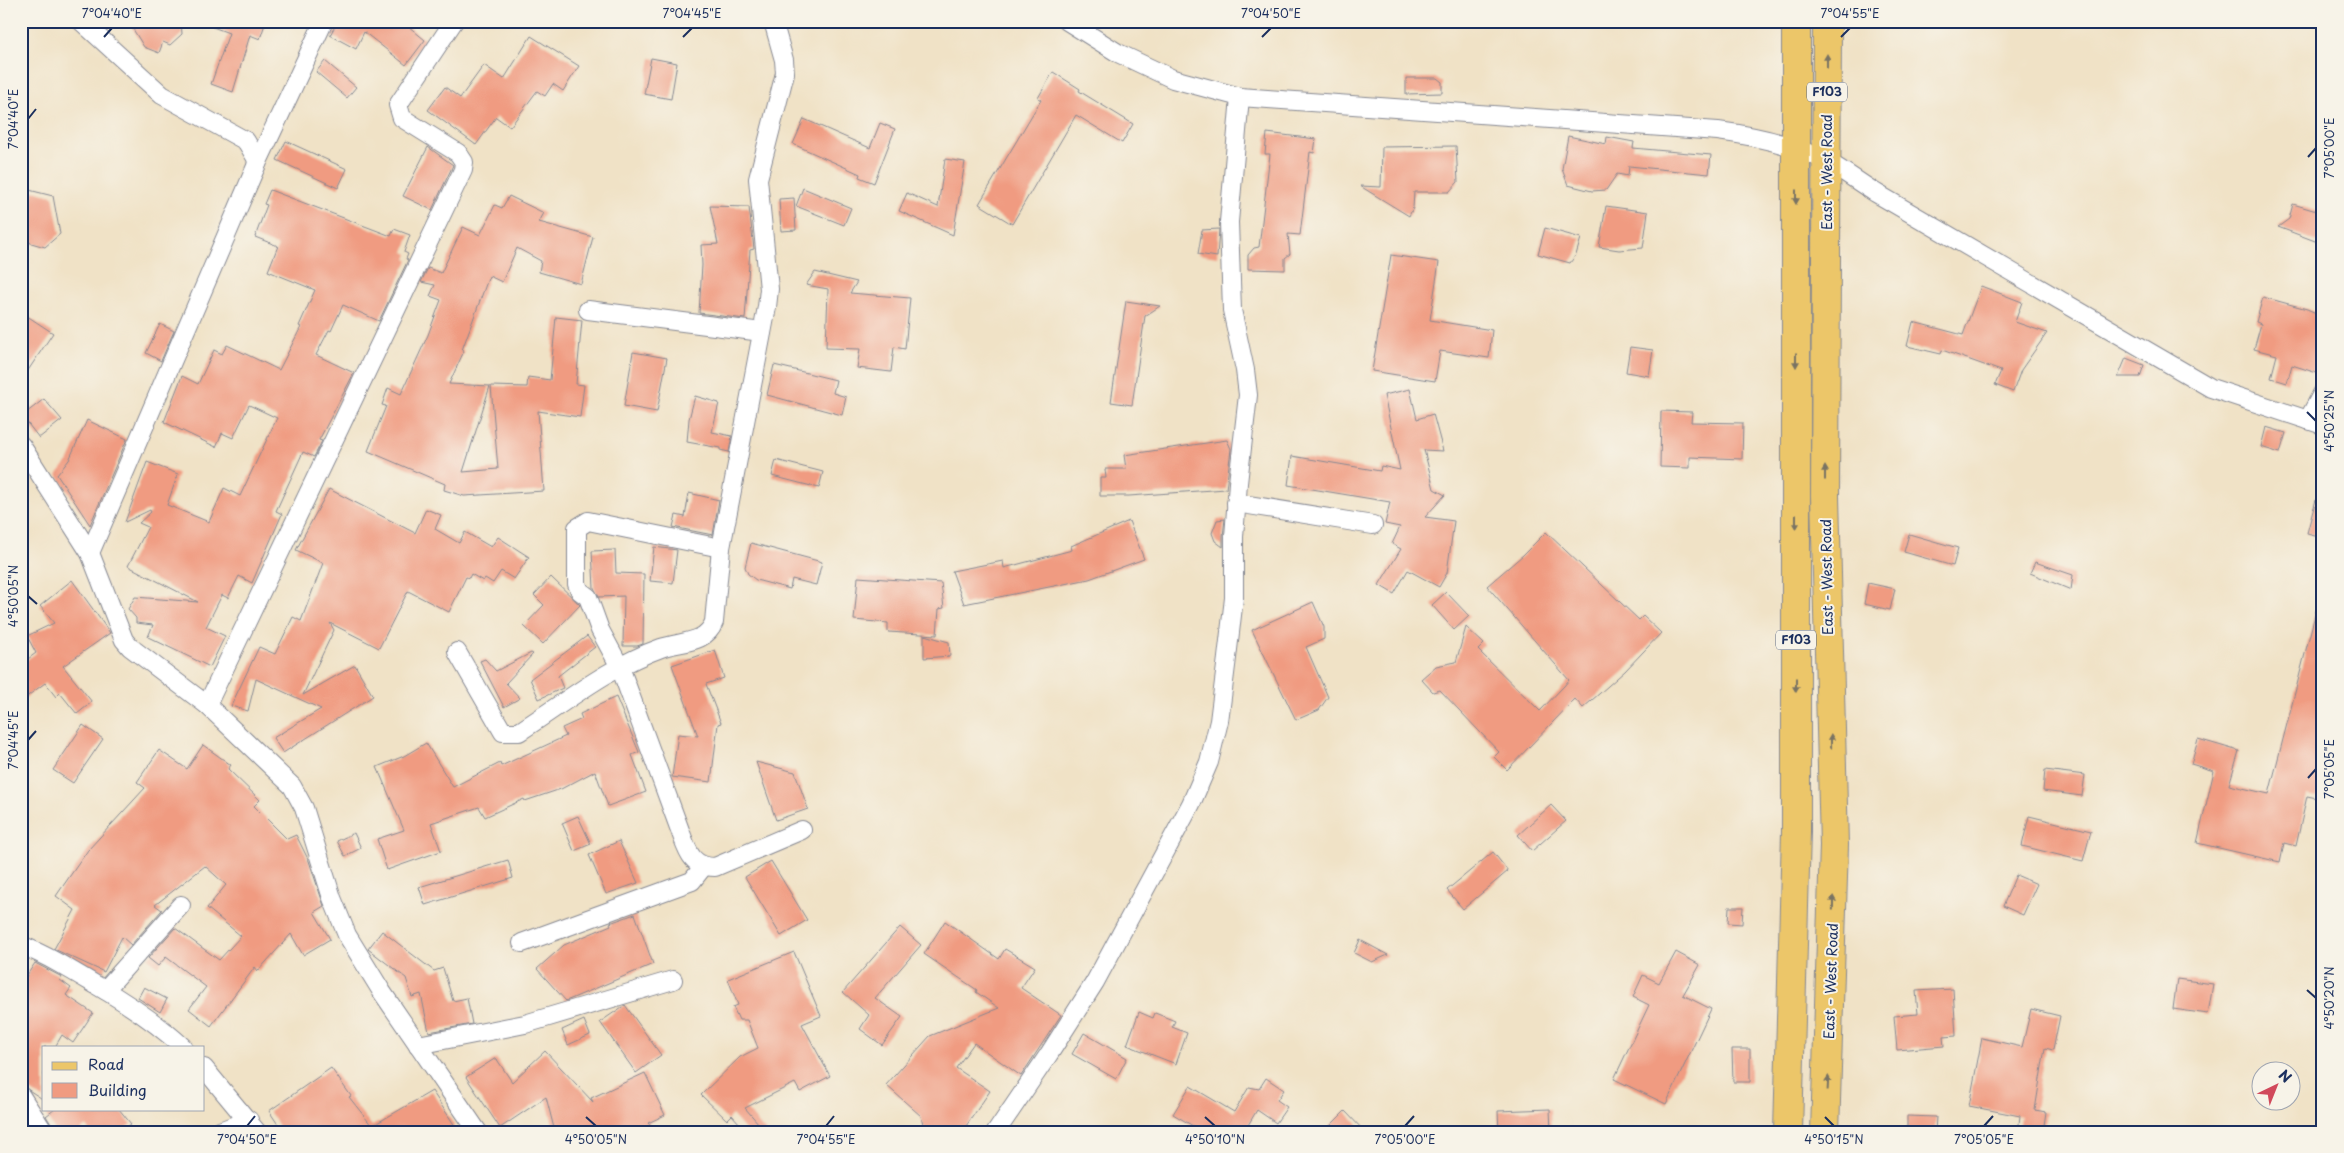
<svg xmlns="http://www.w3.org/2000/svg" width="2344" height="1153" font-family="'Playpen Sans',sans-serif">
<rect width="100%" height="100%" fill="#f7f3e8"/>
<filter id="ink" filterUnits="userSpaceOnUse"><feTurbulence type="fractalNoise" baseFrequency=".02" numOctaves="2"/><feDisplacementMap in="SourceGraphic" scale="10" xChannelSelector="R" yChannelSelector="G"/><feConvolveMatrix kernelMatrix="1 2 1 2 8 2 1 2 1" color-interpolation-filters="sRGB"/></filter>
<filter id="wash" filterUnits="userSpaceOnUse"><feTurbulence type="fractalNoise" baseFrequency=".0096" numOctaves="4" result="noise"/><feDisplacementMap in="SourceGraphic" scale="20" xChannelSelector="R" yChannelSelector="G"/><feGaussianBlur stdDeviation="1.12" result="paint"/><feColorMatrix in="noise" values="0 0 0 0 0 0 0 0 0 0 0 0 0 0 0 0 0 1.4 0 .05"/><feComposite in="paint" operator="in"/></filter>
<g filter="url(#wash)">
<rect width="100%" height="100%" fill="#f0e2c6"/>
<g id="blocks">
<g fill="#f09b81">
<path d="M128,21H181L182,34L170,45L163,42L159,53L144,47Z"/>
<path d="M203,21H266L260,39L250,35L233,92L211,84L229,33L202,23Z"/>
<path d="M338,21H402L425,40L406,65L364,32L356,49L330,35Z"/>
<path d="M531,36L579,66L563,91L553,84L545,96L537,91L510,127L496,117L476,145L428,110L445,87L460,98L484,65L504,79Z"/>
<path d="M651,58L677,63L671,99L644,94Z"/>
<path d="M325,61L356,87L347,98L316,72Z"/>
<path d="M1053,72L1080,89L1079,91L1133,124L1122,143L1076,115L1012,224L979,204L1041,100L1038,98Z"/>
<path d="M1406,78H1437L1442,82V93L1406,94Z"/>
<path d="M804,119L870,148L880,123L895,129L874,183L859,177L860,174L793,144Z"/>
<path d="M1267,133L1316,139L1314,153L1310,152L1300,235L1288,234L1290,254L1285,258V270L1248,269V255L1254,248L1259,247L1270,154H1265Z"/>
<path d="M1568,136L1606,144L1607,137L1634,142L1633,148L1711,155L1709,174L1629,166L1628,176L1617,174L1606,190L1592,191L1568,185L1562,169Z"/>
<path d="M286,141L347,169L338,188L277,160Z"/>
<path d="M1456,146L1458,182L1449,192H1414L1413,208L1409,216L1360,186L1381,187L1382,147Z"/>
<path d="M428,147L453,165L432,210L403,196Z"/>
<path d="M945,159L965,162L953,235L899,211L907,193L938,207Z"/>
<path d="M21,188L53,196L60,234L45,247L21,240Z"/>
<path d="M803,188L851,208L844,225L796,206Z"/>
<path d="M270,190L391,236L394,229L410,235L404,252L408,254L406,259L408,260L379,321L343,305L331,331L329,330L316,355L354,373L319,440L322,441L314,457L303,452L276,511L282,514L252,583L239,576L228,598L222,595L206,627L225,636L210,667L148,637L153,625L136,623V618L128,609L135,597L198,602L128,566L148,527L139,523L151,512L150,510L125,522L147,462L178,474L167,505L209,522L224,488L240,496L277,418L249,405L233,438L222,433L216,447L164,422L182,376L198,384L214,350L222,354L227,345L279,370L301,327L299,326L315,290L268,271L278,246L255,237L267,205L264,204Z"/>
<path d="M509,196L544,213L539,222L593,237L581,284L539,272L541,261L517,248L502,282L489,276L462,350L464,351L449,384L490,386L463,472L498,469L491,386L527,387L528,377L550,380L556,317L582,320L576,384L584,385L580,417L538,411L544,491L464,496L444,490L445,484L368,451L386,406L382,405L388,388L401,394L428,335L441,300L430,296L435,285L421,282L428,268L441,273L463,227L480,235L495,205L502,208Z"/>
<path d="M794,198L796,230L781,231L779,199Z"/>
<path d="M2293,204L2323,213V244L2278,227L2289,219Z"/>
<path d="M710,206L749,207L754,249L750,250L745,319L699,313L702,265L701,245L718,244Z"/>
<path d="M1606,206L1648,212L1643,248L1619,250L1599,247Z"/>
<path d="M1545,228L1581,238L1576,255L1570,263L1538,254Z"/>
<path d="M1219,229L1217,257L1198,254L1202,230Z"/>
<path d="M1391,255L1439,262L1430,320L1492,330L1489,358L1440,351L1435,381L1372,371Z"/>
<path d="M815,272L857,282L850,293L910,298L905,349L894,347L891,372L857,368L860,349L826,348L828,289L806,285Z"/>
<path d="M1981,286L2022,302L2015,322L2047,333L2021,370L2013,392L1995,385L2001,371L1942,350L1941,354L1907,346L1913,322L1963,335Z"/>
<path d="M2263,297L2307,309L2323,316V375L2292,365L2287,383L2271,378L2277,355L2254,349L2261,324L2256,322Z"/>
<path d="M1126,301L1160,306L1145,316L1132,405L1111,402Z"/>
<path d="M21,312L53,333L21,381Z"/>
<path d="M160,324L174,331L161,361L146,353Z"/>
<path d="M1630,347L1653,350L1649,376L1626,372Z"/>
<path d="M633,352L667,358L657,412L624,406Z"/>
<path d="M2126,358L2144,365L2140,377H2118Z"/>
<path d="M774,365L836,380L833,393L846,397L842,415L767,395Z"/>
<path d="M1410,389L1417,419L1433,414L1443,451L1424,450L1434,489L1445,495L1425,517L1454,521L1447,573L1439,587L1408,570L1394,594L1379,585L1401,549L1392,544L1400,527L1385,524L1390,502L1288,485L1292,456L1380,471L1381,466L1400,470L1384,395Z"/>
<path d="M695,396L719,403L712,432L732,436L729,452L720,450V448L687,442L689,419Z"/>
<path d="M44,399L62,420L39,438L22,416Z"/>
<path d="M1661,411L1692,412L1691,422L1743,423L1742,459L1690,457V468L1660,467Z"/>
<path d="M87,420L127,439L90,525L57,475L69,460Z"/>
<path d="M2266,427L2286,433L2280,453L2261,447Z"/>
<path d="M1227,440L1231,449L1226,489L1129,496H1100V478H1106L1105,469H1126L1124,455Z"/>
<path d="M776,460L823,472L819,488L772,476Z"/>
<path d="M329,489L415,533L426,509L441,515L435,529L459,543L465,532L491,547L498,537L529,557L514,579L501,571L493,583L485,578L483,581L471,574L469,578L466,577L449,612L408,591L379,648L330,623L334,630L303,695L355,665L373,696L283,753L273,738L321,709L256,679L248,711L231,706L259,647L275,654L293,617L301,621L323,563L296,550Z"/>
<path d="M2318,492L2323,493V537L2307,533Z"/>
<path d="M689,493L719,500L713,535L673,527L676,515L685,517Z"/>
<path d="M1225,519L1223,536V547L1215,541L1212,533L1217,520Z"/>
<path d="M1129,521L1144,559L1089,579L964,604L952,571L1003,561L1004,568L1072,550L1071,546Z"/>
<path d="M1546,532L1639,620L1643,616L1661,633L1625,671L1583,708L1575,699L1507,770L1494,757L1499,752L1440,690L1433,692L1421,679L1436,666L1456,662L1466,627L1484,644L1478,650L1540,711L1564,686L1569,680L1487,586L1523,555Z"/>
<path d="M1909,534L1958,548L1953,566L1904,552Z"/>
<path d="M751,543L822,562L816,585L792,579L790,589L756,580L748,574L745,567Z"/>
<path d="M654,547L677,550L673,583L650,581Z"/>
<path d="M615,550L616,573L644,574L643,644L637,646H623L624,596L599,597L594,588L592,551Z"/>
<path d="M2035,562L2073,575L2071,590L2030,573Z"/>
<path d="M551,577L580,605L543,644L524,626L544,605L534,595Z"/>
<path d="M858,577L941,583L944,608L939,609L937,635L888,632V623L854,620Z"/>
<path d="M72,580L110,633L63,666L92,702L77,714L60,693L56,697L45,683L21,701V664L36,653L27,636L54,623L40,606Z"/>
<path d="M1868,583L1895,589L1890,610L1864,604Z"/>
<path d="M1446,592L1469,616L1454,630L1432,605Z"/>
<path d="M1313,602L1324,627V639L1306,647L1328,697L1319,710L1296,720L1252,630Z"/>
<path d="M2318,603H2323V777L2317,798L2307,796L2296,846L2284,843L2280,862L2197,843L2214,771L2191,764L2198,739L2239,751L2229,785L2269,794Z"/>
<path d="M924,635L949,642L950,656L924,658Z"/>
<path d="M587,636L595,647L558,676L563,688L539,699L530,679Z"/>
<path d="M715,650L724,678L706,684L721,723L718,724L711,782L672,777L678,734L698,736L672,665Z"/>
<path d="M531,653L533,654L506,683L520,698L504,707L480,661L485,659L496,671Z"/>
<path d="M616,697L639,752L632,755L646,792L608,806L595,771L561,789L525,801L524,799L485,817L479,807L431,823L441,851L387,870L377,839L404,830L377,767L404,756L426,743L453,787L500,763L501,766L566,736L562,728L582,719L580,714Z"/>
<path d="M83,725L103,739L73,783L53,770Z"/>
<path d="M203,745L231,765L228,769L260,800L254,806L287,839L296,835L309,861L324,906L314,912L330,939L303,955L291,934L258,971L255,967L211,1026L189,1009L206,987L166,957L158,966L148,958L175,928L219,960L241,936L207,908L226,885L205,866L155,905L162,910L131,945L122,937L104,972L54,949L75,910L56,896L88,850L145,788L137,782L159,750L187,769Z"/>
<path d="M756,762L795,772L808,809L776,820Z"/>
<path d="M2045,770L2085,775L2082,796L2043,791Z"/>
<path d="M1551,805L1566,821L1532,851L1518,835Z"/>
<path d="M578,816L591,844L574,851L562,823Z"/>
<path d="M2029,816L2091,831L2083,861L2022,846Z"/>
<path d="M354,833L361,848L345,856L337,841Z"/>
<path d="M619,841L638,883L606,894L589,855Z"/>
<path d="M1493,852L1508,871L1463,909L1447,890Z"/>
<path d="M508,860L513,878L425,905L419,887Z"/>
<path d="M771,861L807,920L781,936L745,877Z"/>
<path d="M2016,875L2037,884L2023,915L2003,906Z"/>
<path d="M1729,907H1743L1742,924L1728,923Z"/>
<path d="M635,914L653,964L566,1001L537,969L564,945L611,925L610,923Z"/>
<path d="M945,921L999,959L1005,949L1035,967L1021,988L1061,1015L1021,1076L974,1043L956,1068L990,1091L962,1132H925L921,1116L886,1085L930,1036L999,1008L976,992L977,990L924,954Z"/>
<path d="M900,927L921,945L875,998L902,1017L882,1045L860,1029L869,1015L843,992Z"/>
<path d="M382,931L434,971L443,968L453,1001L467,998L472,1024L429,1032L421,994L412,997L406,978L368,949Z"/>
<path d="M1360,940L1388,955L1372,962L1354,953Z"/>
<path d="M794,952L821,1016L802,1024L830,1076L800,1092L795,1083L745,1108L766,1132H747L732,1115L727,1120L701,1095L740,1057L758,1048L747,1020H739L733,1007L738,1005L728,979Z"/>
<path d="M1676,952L1700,965L1683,995L1711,1009L1666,1104L1614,1079L1649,1005L1633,997L1643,975L1659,983Z"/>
<path d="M35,963L62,977L60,980L71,988L66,995L93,1013L73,1043L62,1035L55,1047H44V1100L21,1085V984Z"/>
<path d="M2177,979L2213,984L2208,1014L2173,1009Z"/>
<path d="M144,987L167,999L160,1012L138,998Z"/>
<path d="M1953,989L1956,1036L1943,1037L1944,1046L1897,1050L1894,1016L1918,1014L1916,991Z"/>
<path d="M625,1005L661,1055L636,1073L600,1022Z"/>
<path d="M2031,1009L2060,1016L2053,1050L2045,1048L2035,1110L2046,1112L2043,1132H2018L2020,1116L1969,1106L1982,1038L2022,1047Z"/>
<path d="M1139,1012L1153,1018L1155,1013L1175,1021L1172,1027L1187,1033L1176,1064L1127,1045Z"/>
<path d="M584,1020L590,1035L568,1045L562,1030Z"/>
<path d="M1084,1033L1127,1058L1116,1079L1072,1054Z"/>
<path d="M1732,1049H1750V1082H1733Z"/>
<path d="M545,1051L593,1102L591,1098L645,1073L665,1115L648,1123L656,1132H555L546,1097L500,1128L466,1077L496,1058L512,1082Z"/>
<path d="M331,1068L351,1096L349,1097L372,1126L432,1091L455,1126L443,1132H283L269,1111Z"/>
<path d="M1266,1078L1284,1090L1277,1100L1287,1107L1276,1123L1257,1110L1244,1132H1203L1173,1114L1190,1086L1234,1112L1249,1087L1259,1089Z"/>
<path d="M55,1109H119L131,1124L120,1132H90L86,1126L78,1132H56L46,1116Z"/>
<path d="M1550,1109L1551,1132H1499L1498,1111Z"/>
<path d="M1345,1111L1365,1132H1324Z"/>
<path d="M1907,1116L1936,1117L1935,1132H1907Z"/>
</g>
</g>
</g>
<g filter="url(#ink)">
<use href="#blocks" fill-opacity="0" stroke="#868892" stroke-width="1"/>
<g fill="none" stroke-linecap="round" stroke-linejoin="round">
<g stroke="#868892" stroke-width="20">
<g id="street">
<path d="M81,21L162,95L246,141L256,158L257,164"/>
<path d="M1067,21L1118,53L1173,79L1240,97L1718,131C1756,136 1794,144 1828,162C1844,171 1860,183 1876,193L2211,388L2323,425"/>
<path d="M588,310L762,332"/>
<path d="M2308,420L2323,392"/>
<path d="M21,445L90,553L124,640L130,647L207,705L292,786L304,808L332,898L347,935L382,992L478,1132"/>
<path d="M1236,503L1373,525"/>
<path d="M721,548L588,521L577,528V584L580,591L588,597L600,630L620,667L681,833C688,852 692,867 715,867L802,830"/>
<path d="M90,553L257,164L324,21"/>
<path d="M457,652L503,732H519C564,703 610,666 661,648C681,641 706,644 714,622L721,548L767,307L769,289L758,179L785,73L784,60L773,21"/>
<path d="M207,705L463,170L464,162L458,153L402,118L398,105L454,21"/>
<path d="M522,943L692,881L703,867"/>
<path d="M21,945C48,956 71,970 96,985C127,1003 156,1022 183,1047"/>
<path d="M105,990L181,905"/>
<path d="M418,1045L525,1024L673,980"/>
<path d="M204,1068L257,1132"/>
<path d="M21,1096L44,1132"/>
<path d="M217,1132L249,1120"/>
<path d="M996,1132L1049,1054L1095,982L1191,804L1209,762L1219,721L1227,658L1234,598V537L1238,483L1248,395L1245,370L1232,310L1229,222L1240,97"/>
</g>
</g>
<g stroke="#868892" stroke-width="30">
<g id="primary">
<path d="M1788,1132L1796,831V21"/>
<path d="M1825,1132L1834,845L1825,496L1827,21"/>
</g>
</g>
<use href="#street" stroke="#fff" stroke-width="18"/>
<use href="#primary" stroke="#ecc669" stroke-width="28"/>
</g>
<defs><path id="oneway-solid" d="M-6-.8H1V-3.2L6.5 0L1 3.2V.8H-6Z" transform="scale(1.25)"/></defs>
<g fill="#797363">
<use href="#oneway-solid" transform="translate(1827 61) rotate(-90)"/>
<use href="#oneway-solid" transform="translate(1796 197) rotate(90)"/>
<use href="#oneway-solid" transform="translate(1796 360) rotate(90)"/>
<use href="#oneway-solid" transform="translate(1825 473) rotate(-90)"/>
<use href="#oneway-solid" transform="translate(1796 522) rotate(90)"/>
<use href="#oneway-solid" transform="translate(1796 685) rotate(90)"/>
<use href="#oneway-solid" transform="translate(1831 741) rotate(-91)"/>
<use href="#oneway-solid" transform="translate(1833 903) rotate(-89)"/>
<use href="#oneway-solid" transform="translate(1828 1083) rotate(-87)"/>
</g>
</g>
<path fill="none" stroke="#1b2f5e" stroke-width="2" d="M104,37L112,28M683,37L692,28M1262,37L1271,28M1841,37L1850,28M28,119L36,109M2308,157L2316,148M2307,412L2316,421M28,596L37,604M28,740L36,731M2308,778L2316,769M2307,990L2316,998M586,1117L596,1126M1205,1117L1215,1126M1825,1117L1834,1126M247,1126L255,1116M826,1126L834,1116M1405,1126L1414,1116M1984,1126L1993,1116"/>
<g text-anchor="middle" stroke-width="4" stroke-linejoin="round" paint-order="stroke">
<g fill="#f7f3e8" stroke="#5d6a87" stroke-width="1">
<rect x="1807" y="82.5" width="40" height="19" rx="4"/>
<rect x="1776" y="630.5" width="40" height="19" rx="4"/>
</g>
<g font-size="12" font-weight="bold" fill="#1b2f5e">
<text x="1827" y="96">F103</text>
<text x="1796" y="644">F103</text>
</g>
<g font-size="14" fill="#1b2f5e" stroke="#f7f3e8">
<text transform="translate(1827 172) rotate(-90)" y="5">East - West Road</text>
<text transform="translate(1827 577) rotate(-91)" y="5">East - West Road</text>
<text transform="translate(1831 981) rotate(-88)" y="5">East - West Road</text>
</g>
</g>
<rect width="2344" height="1153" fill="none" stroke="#f7f3e8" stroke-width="55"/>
<rect x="42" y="1046" width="162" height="65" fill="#f7f3e8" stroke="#9fa5b1"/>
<rect x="52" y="1062" width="25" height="8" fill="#ecc669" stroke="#9fa5b1"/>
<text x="88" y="1070" font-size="15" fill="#1b2f5e">Road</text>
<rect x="52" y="1083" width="25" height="15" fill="#f09b81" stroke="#9fa5b1"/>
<text x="88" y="1096" font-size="15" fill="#1b2f5e">Building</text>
<g transform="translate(2276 1086) rotate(43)"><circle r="24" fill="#f7f3e8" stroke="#9fa5b1"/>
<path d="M0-4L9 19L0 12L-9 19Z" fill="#d1495b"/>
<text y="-8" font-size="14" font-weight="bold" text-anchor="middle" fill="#1b2f5e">N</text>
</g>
<rect x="28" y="28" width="2288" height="1098" fill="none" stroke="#1b2f5e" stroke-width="2"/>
<g font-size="12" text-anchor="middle" fill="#1b2f5e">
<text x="112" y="18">7°04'40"E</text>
<text x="692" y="18">7°04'45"E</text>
<text x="1271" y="18">7°04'50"E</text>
<text x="1850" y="18">7°04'55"E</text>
<text transform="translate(14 119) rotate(-90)" y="4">7°04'40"E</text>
<text transform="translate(2330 148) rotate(-90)" y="4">7°05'00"E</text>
<text transform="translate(2330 421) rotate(-90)" y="4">4°50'25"N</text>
<text transform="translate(14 596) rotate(-90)" y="4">4°50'05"N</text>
<text transform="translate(14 740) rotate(-90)" y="4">7°04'45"E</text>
<text transform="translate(2330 769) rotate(-90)" y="4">7°05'05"E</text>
<text transform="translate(2330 998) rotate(-90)" y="4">4°50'20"N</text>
<text x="247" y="1144">7°04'50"E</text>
<text x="596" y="1144">4°50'05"N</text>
<text x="826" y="1144">7°04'55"E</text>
<text x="1215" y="1144">4°50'10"N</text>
<text x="1405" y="1144">7°05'00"E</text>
<text x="1834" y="1144">4°50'15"N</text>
<text x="1984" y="1144">7°05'05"E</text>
</g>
</svg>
